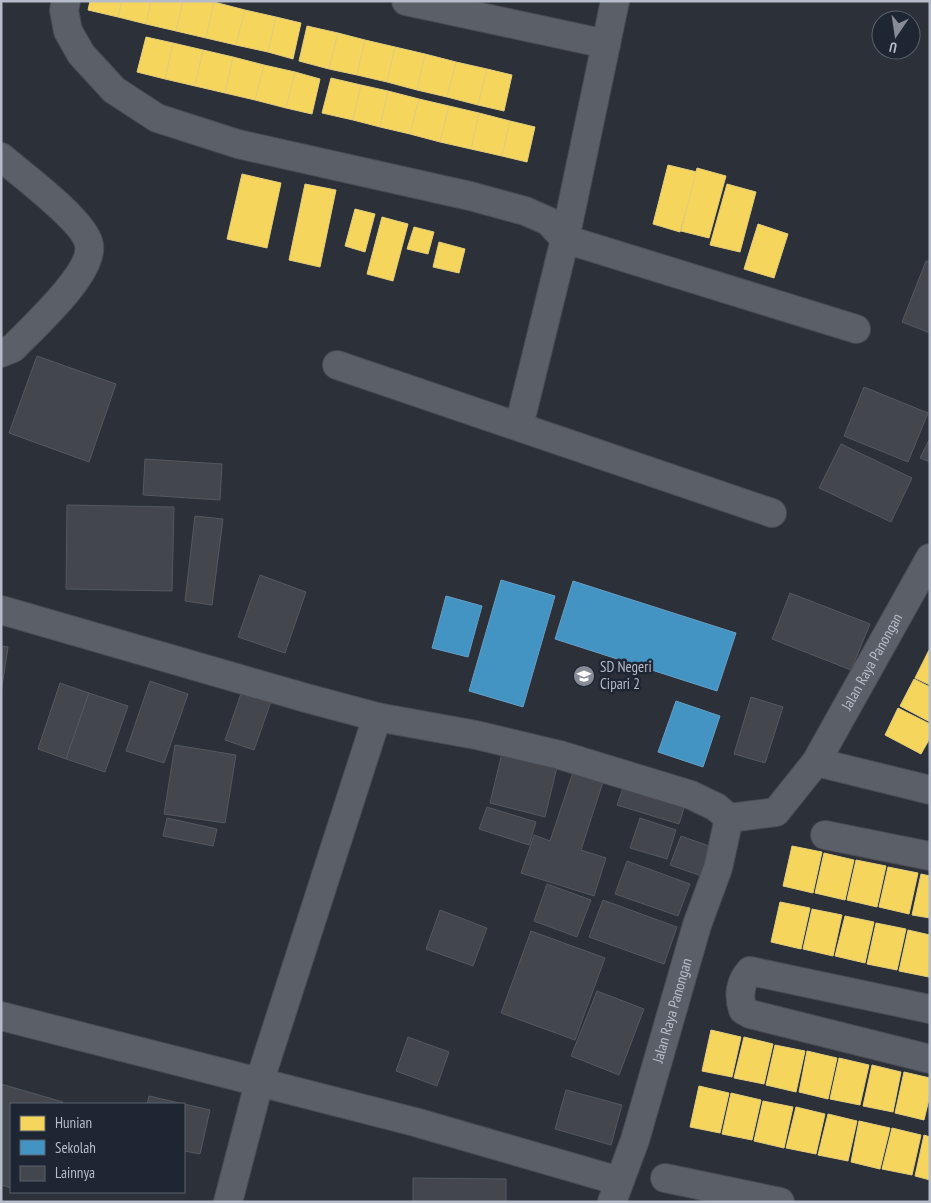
<svg xmlns="http://www.w3.org/2000/svg" width="931" height="1203" font-family="'PT Sans Narrow',sans-serif">
<rect width="100%" height="100%" fill="#2c3038"/>
<g fill="#f6d55c" stroke="#e3ce7d">
<path d="M90,1H122L118,17L88,10Z"/>
<path d="M122,1H151L146,24L118,17Z"/>
<path d="M151,1H183L176,31L146,24Z"/>
<path d="M183,1L214,2L206,38L176,31Z"/>
<path d="M214,2L245,10L236,45L206,38Z"/>
<path d="M245,10L276,17L268,52L236,45Z"/>
<path d="M276,17L301,23L293,59L268,52Z"/>
<path d="M307,26L338,33L329,69L299,61Z"/>
<path d="M338,33L365,40L357,75L329,69Z"/>
<path d="M146,37L173,43L165,79L137,72Z"/>
<path d="M365,40L395,47L387,82L357,75Z"/>
<path d="M173,43L203,50L195,86L165,79Z"/>
<path d="M395,47L425,54L417,90L387,82Z"/>
<path d="M203,50L233,57L225,93L195,86Z"/>
<path d="M425,54L456,62L447,97L417,90Z"/>
<path d="M233,57L264,65L255,100L225,93Z"/>
<path d="M456,62L487,69L478,105L447,97Z"/>
<path d="M264,65L295,72L286,108L255,100Z"/>
<path d="M487,69L512,75L504,111L478,105Z"/>
<path d="M295,72L320,79L312,114L286,108Z"/>
<path d="M331,78L361,85L353,120L322,113Z"/>
<path d="M361,85L388,91L380,127L353,120Z"/>
<path d="M388,91L419,99L410,134L380,127Z"/>
<path d="M419,99L449,106L440,142L410,134Z"/>
<path d="M449,106L479,113L471,149L440,142Z"/>
<path d="M479,113L510,121L502,156L471,149Z"/>
<path d="M510,121L535,127L527,162L502,156Z"/>
<path d="M668,165L697,172L680,232L653,224Z"/>
<path d="M697,168L726,176L709,238L681,231Z"/>
<path d="M242,174L281,183L267,248L227,239Z"/>
<path d="M305,184L336,190L320,267L289,260Z"/>
<path d="M727,184L756,192L740,252L710,245Z"/>
<path d="M355,209L375,214L365,252L345,246Z"/>
<path d="M382,217L408,224L393,281L367,274Z"/>
<path d="M758,224L788,234L774,278L744,269Z"/>
<path d="M414,227L434,232L428,254L407,249Z"/>
<path d="M439,242L465,249L459,273L433,267Z"/>
<path d="M929,650L930,651V685L915,678Z"/>
<path d="M914,679L930,687V722L900,706Z"/>
<path d="M898,708L930,724V738L921,754L885,735Z"/>
<path d="M792,846L822,852L813,893L783,886Z"/>
<path d="M824,853L854,860L845,900L815,893Z"/>
<path d="M856,860L886,866L877,907L847,900Z"/>
<path d="M888,867L918,873L909,914L879,907Z"/>
<path d="M921,874L930,876V918L912,915Z"/>
<path d="M780,902L810,908L801,949L771,942Z"/>
<path d="M812,909L842,915L833,956L803,949Z"/>
<path d="M845,916L874,922L865,963L835,956Z"/>
<path d="M876,923L906,929L897,970L867,964Z"/>
<path d="M908,930L930,935L929,977L899,971Z"/>
<path d="M711,1030L741,1037L732,1077L702,1071Z"/>
<path d="M744,1037L773,1044L764,1084L734,1078Z"/>
<path d="M775,1045L805,1051L796,1092L766,1085Z"/>
<path d="M807,1051L837,1058L828,1099L799,1092Z"/>
<path d="M839,1058L869,1065L860,1105L830,1099Z"/>
<path d="M872,1065L901,1072L893,1112L863,1106Z"/>
<path d="M904,1072L930,1078V1095L924,1120L895,1113Z"/>
<path d="M699,1086L729,1093L720,1133L690,1127Z"/>
<path d="M731,1093L761,1100L752,1140L722,1134Z"/>
<path d="M763,1101L793,1107L784,1148L754,1141Z"/>
<path d="M796,1107L825,1114L816,1154L786,1148Z"/>
<path d="M828,1114L857,1121L848,1161L818,1155Z"/>
<path d="M859,1121L890,1128L880,1169L851,1162Z"/>
<path d="M892,1128L921,1135L912,1175L882,1169Z"/>
<path d="M924,1135L930,1137V1180L915,1176Z"/>
</g>
<g fill="#4393c3" stroke="#669fc5">
<path d="M501,580L555,596L523,707L469,691Z"/>
<path d="M573,581L736,633L717,691L555,639Z"/>
<path d="M446,596L482,606L468,657L432,648Z"/>
<path d="M676,701L720,716L703,767L658,752Z"/>
</g>
<g fill="#43464d" stroke="#54585f">
<path d="M926,261L930,262V333L902,322Z"/>
<path d="M37,356L116,384L89,462L9,433Z"/>
<path d="M864,387L928,413L908,462L844,436Z"/>
<path d="M930,438V462L920,458Z"/>
<path d="M841,444L912,478L891,522L819,488Z"/>
<path d="M145,459L222,464L220,500L143,495Z"/>
<path d="M67,505L174,507L172,591L66,589Z"/>
<path d="M195,516L223,519L212,605L185,601Z"/>
<path d="M260,575L306,592L285,653L238,637Z"/>
<path d="M790,593L870,624L851,670L772,639Z"/>
<path d="M1,646L8,647L1,693Z"/>
<path d="M150,681L188,694L164,763L126,751Z"/>
<path d="M60,683L89,693L66,759L38,749Z"/>
<path d="M244,685L273,696L254,750L225,740Z"/>
<path d="M89,693L128,706L105,772L66,759Z"/>
<path d="M751,697L783,707L765,763L734,754Z"/>
<path d="M175,745L236,755L225,823L164,814Z"/>
<path d="M502,753L557,767L545,817L490,803Z"/>
<path d="M573,772L603,782L581,850L606,858L594,896L521,873L534,835L550,841Z"/>
<path d="M624,785L685,805L679,824L617,805Z"/>
<path d="M487,807L536,822L529,845L479,829Z"/>
<path d="M167,818L217,829L213,846L163,836Z"/>
<path d="M640,818L676,830L667,859L630,848Z"/>
<path d="M681,836L720,850L710,879L670,865Z"/>
<path d="M627,861L690,884L678,916L615,894Z"/>
<path d="M547,884L591,900L577,937L534,921Z"/>
<path d="M603,900L677,927L664,964L589,937Z"/>
<path d="M440,910L487,928L473,966L426,949Z"/>
<path d="M531,931L605,958L575,1040L501,1013Z"/>
<path d="M597,991L644,1009L619,1075L571,1056Z"/>
<path d="M408,1037L449,1052L437,1086L396,1071Z"/>
<path d="M1,1084L63,1102V1104H11V1188L1,1185Z"/>
<path d="M566,1090L622,1105L611,1145L555,1129Z"/>
<path d="M149,1096L210,1110L200,1154L184,1151V1104H147Z"/>
<path d="M413,1178L506,1179V1202H413Z"/>
</g>
<g fill="none" stroke-linecap="round" stroke-linejoin="round">
<g stroke="#484b51" stroke-width="30">
<g id="minor">
<path d="M66,1L64,10L68,31L81,54L114,90L157,118L238,144L470,196L525,211L548,221L565,239L856,329"/>
<path d="M406,1L606,44"/>
<path d="M1,157C21,174 86,222 89,245C94,273 32,328 13,348L1,353"/>
<path d="M337,365L772,513"/>
<path d="M519,426L565,239L615,1"/>
<path d="M816,762L930,790"/>
<path d="M825,835L930,856"/>
<path d="M930,1009L750,971C740,982 738,996 743,1010L750,1014L930,1059"/>
<path d="M1,1016L415,1122L619,1181"/>
<path d="M665,1178L780,1202"/>
<path d="M228,1202L259,1083L377,717"/>
</g>
</g>
<g stroke="#484b51" stroke-width="30">
<g id="tertiary">
<path id="s1" d="M1,610L306,698L377,717L476,735L560,755L691,795L716,807L729,818L776,812L816,762L930,558"/>
<path id="s2" d="M612,1202L635,1140L697,925L718,868L729,818"/>
</g>
</g>
<use href="#minor" stroke="#5b5f67" stroke-width="28"/>
<use href="#tertiary" stroke="#5b5f67" stroke-width="28"/>
</g>
<defs>
<g id="school-disc" transform="scale(1.125)"><circle r="9.5" fill="#868b96" stroke="#1f2633"/><path d="M0-5L7-2L0 1L-7-2ZM-4 1L0 2.5L4 1V4Q0 6-4 4Z" fill="#fff"/></g>
</defs>
<g fill-rule="evenodd">
<use href="#school-disc" x="584" y="676"/>
</g>
<g text-anchor="middle" stroke-width="5" stroke-linejoin="round" paint-order="stroke">
<g font-size="15" fill="#b6bcc9" stroke="#1f2633">
<text dy="5" stroke="none"><textPath href="#s1" startOffset="986">Jalan Raya Panongan</textPath></text>
<text dy="5" stroke="none"><textPath href="#s2" startOffset="201">Jalan Raya Panongan</textPath></text>
</g>
<g font-size="15" fill="#b6bcc9" stroke="#1f2633" text-anchor="start">
<text x="600" y="672">SD Negeri<tspan x="600" dy="17">Cipari 2</tspan></text>
</g>
</g>
<rect width="931" height="1203" fill="none" stroke="#b6bcc9" stroke-width="5"/>
<rect x="10" y="1103" width="175" height="90" fill="#1f2633" stroke="#5b626f"/>
<rect x="20" y="1116" width="25" height="15" fill="#f6d55c" stroke="#5b626f"/>
<text x="55" y="1128" font-size="15" fill="#b6bcc9">Hunian</text>
<rect x="20" y="1140" width="25" height="15" fill="#4393c3" stroke="#5b626f"/>
<text x="55" y="1153" font-size="15" fill="#b6bcc9">Sekolah</text>
<rect x="20" y="1166" width="25" height="15" fill="#43464d" stroke="#5b626f"/>
<text x="55" y="1178" font-size="15" fill="#b6bcc9">Lainnya</text>
<g transform="translate(896 35) rotate(193)"><circle r="24" fill="#1f2633" stroke="#5b626f"/>
<path d="M0-4L9 19L0 12L-9 19Z" fill="#868b96"/>
<text y="-8" font-size="14" font-weight="bold" text-anchor="middle" fill="#b6bcc9">U</text>
</g>
</svg>
